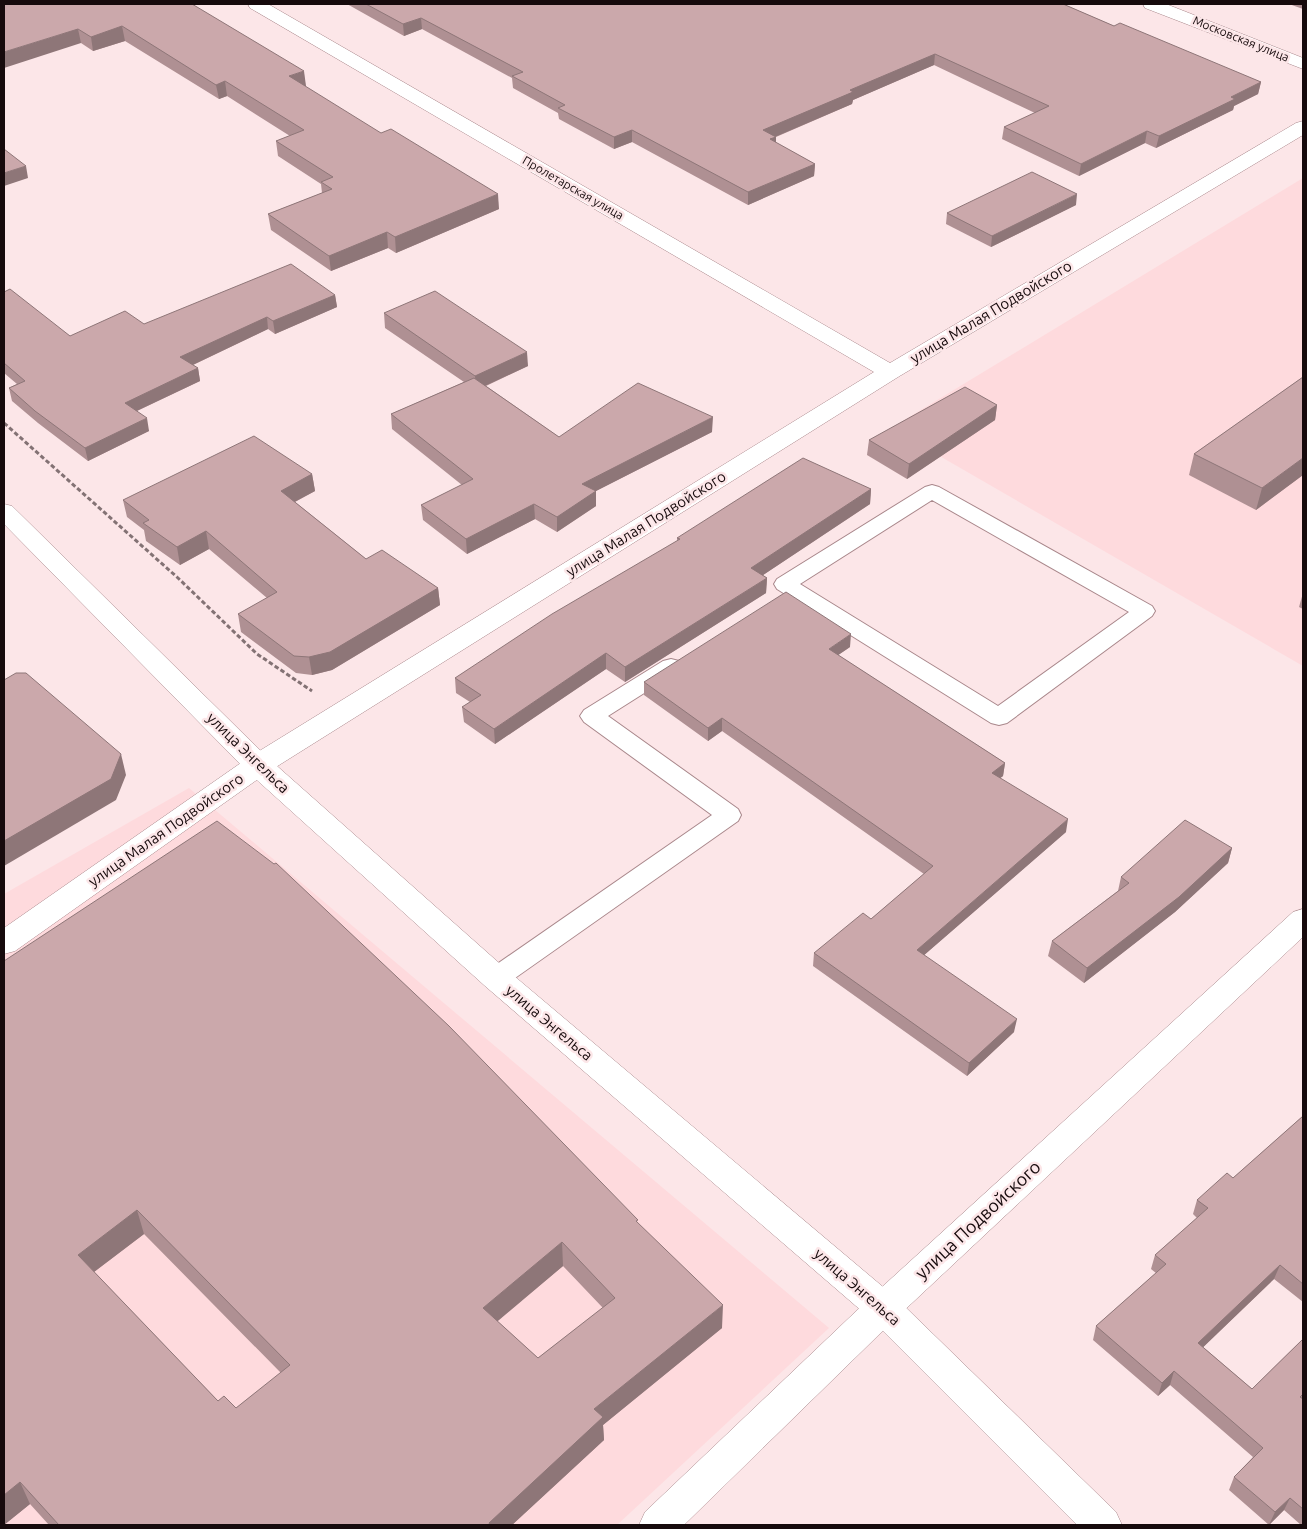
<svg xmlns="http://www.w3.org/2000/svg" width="1307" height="1529" font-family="Ubuntu,sans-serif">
<rect width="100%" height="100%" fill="#fce6e8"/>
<g fill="#fedadd">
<path d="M1303,178V666L891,428Z"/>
<path d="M189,788L829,1328L617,1525H4V894Z"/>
</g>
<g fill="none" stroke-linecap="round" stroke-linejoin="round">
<g stroke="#a9878b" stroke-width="2">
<g id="lane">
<path d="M932,485L939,487L1152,606L1155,611L1152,616L1007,723L999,725L991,723L777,589L774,584L777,579L925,487ZM932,500L1129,612L998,706L800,584Z"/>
<path d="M671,659L679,661L682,666L679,671L608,716L738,809L741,815L738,821L505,985L496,988L487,985L483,978L487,971L712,815L584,722L580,716L584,710L663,661Z"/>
</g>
</g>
<g stroke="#a9878b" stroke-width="1">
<g id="street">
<path d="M248,4H268L890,363L1296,123L1303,121V135L898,377L268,772L15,951L4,954V928L248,758L874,372L250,8Z"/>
<path d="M1143,4H1166L1303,58V69L1145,8Z"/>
<path d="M1303,909V937L895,1319L684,1525H639L645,1512L871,1297L1293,912Z"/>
</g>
</g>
<g stroke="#a9878b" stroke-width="1">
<path id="secondary" d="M4,504L12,506L268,758L507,970L895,1297L1116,1512L1122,1525H1077L871,1319L485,986L248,772L4,524Z"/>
</g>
<path stroke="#837274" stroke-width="3" stroke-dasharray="4.5 2.5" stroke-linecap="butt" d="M4,423L178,578L257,654L312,691"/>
<use href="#lane" fill="#fff" fill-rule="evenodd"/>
<use href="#street" fill="#fff" fill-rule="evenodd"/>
<use href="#secondary" fill="#fff" fill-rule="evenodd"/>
</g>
<g fill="#af9093" fill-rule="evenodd">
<path d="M4,4H192L306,86H304L499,209L396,253L388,248L331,271L271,230L268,214L322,193L321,184L278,156L276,141L290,136L227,96L219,99L125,41L93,51L81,43Z"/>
<path d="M347,4H1063L1114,26L1261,82L1258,94L1234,106L1233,110L1156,148L1145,143L1079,176L1002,139L1004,127L1035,113L934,65L853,100L852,104L776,137V143L815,164L814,176L748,205L632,142L614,149L559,119L558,113L513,88L512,78L422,29L404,36Z"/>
<path d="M1289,4H1303V9Z"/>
<path d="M1076,205L991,247L946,224L947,213Z"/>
<path d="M4,292L70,336L144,324L335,295L337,307L275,334L268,329L193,365L198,368L200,381L137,411L149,431L88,461L38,423L12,401L9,388L17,384L4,373Z"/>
<path d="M384,313L528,366L486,386L559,437L712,432L596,491V506L557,532L535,519L467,554L423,520L421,505L462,485L392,429L391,414L464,382L385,328Z"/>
<path d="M1303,377V475L1256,510L1189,475L1194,454Z"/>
<path d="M997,405L995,420L907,479L867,455L869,440Z"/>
<path d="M312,474L315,491L295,502L366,559L438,588L440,605L332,670L312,675L296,673L241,632L238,614L267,598L209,549L180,565L146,541L144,530L127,517L123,500Z"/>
<path d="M871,489L870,504L763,575L767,578L766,593L625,682L606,669L495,744L464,722L462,707L470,702L456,693L455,678L677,541V538Z"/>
<path d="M1303,593V609L1299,607Z"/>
<path d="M850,647L838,655L1005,763L1003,776L1000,778L1066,832L924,955L1014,1032L967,1076L813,966L814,953L871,919L924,874L722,731L708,741L644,695V682Z"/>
<path d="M1232,848L1228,863L1175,912L1084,983L1048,956L1052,941L1118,891L1121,877Z"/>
<path d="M4,961L638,1224L722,1328L603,1425L604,1440L512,1525H49L30,1504L4,1525ZM144,1234L281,1373L236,1408L218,1401L94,1272ZM563,1266L603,1308L538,1358L497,1321Z"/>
<path d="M1303,1116V1302L1274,1279L1203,1347L1252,1389L1303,1339V1525H1301L1284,1510L1269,1525L1229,1490L1234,1477L1253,1457L1170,1385L1158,1396L1093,1340L1096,1326L1156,1273L1151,1269L1155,1255L1197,1218L1193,1214L1197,1200L1233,1178Z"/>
</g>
<g fill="#8e7678">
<path d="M421,18L422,29L404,36L403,24Z"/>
<path d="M122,26L125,41L93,51L91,37Z"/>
<path d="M78,29L81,43L4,68V52Z"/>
<path d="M935,54L934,65L853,100L852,104L763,142V130L850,90Z"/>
<path d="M304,71L306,86L290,91L289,76Z"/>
<path d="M225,81L227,96L219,99L216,85Z"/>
<path d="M1261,82L1258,94L1234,106L1233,110L1156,148L1159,136L1231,97Z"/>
<path d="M632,130V142L614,149V137Z"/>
<path d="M1147,131L1145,143L1079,176L1081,164Z"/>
<path d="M776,137V149L770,139Z"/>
<path d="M815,164L814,176L748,205V192Z"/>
<path d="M26,166L28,178L4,186V173Z"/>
<path d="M498,194L499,209L396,253L395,237Z"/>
<path d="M1077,194L1076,205L991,247L992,236Z"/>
<path d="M387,232L388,248L331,271L329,256Z"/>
<path d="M335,295L337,307L275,334L273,321Z"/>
<path d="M267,317L268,329L182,370L180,357Z"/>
<path d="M527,352L528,366L476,390L475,376Z"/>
<path d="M198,368L200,381L128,415L125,403Z"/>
<path d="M997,405L995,420L907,479L909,464Z"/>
<path d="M713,417L712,432L596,491V506L557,532V517L582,484Z"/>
<path d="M147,418L149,431L88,461L85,448Z"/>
<path d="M1303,458V475L1256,510L1262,488Z"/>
<path d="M312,474L315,491L283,508L281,491Z"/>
<path d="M871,489L870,504L751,583V568Z"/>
<path d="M534,504L535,519L467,554L466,539Z"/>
<path d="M206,531L209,549L180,565L177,547Z"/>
<path d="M767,578L766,593L625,682V667Z"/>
<path d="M438,588L440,605L332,670L312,675L309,657Z"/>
<path d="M851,634L850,647L828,662L829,649Z"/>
<path d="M606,653V669L495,744L494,729Z"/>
<path d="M722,718V731L708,741V728Z"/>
<path d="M121,754L126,775L116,800L4,866V841Z"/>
<path d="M1005,763L1003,776L990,786L992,773Z"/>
<path d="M1068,819L1066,832L915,963L917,950Z"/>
<path d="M1232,848L1228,863L1175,912L1084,983L1087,968Z"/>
<path d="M1017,1019L1014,1032L967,1076L969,1063Z"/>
<path d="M137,1210L144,1234L86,1278L78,1255Z"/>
<path d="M562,1242L563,1266L486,1331L483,1308Z"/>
<path d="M1280,1265L1274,1279L1193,1357L1198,1343Z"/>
<path d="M723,1305L722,1328L603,1425L604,1440L512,1525H489V1523L594,1409Z"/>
<path d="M1174,1371L1170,1385L1158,1396L1162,1383Z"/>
<path d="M20,1482L30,1504L4,1525V1495Z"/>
<path d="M1290,1498L1284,1510L1269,1525L1275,1512Z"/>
</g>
<g fill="#cba8ab" stroke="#8e7678" fill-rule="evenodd">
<path d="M4,4H192L304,71L289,76L381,133L391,129L498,194L395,237L387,232L329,256L268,214L332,189L321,182L333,177L276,141L304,130L225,81L216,85L122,26L91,37L78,29L4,52Z"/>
<path d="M366,4H1063L1114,26L1120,23L1261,82L1231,97L1235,99L1159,136L1147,131L1081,164L1004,127L1049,106L935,54L850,90L853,92L763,130L776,137L770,139L815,164L748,192L632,130L614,137L558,108L565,105L512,76L523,72L421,18L403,24Z"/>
<path d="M4,149L26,166L4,173Z"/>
<path d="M1032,172L1077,194L992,236L947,213Z"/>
<path d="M291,264L335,295L273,321L267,317L180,357L198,368L125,403L147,418L85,448L35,411L9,388L25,381L4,363V292L10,289L70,336L125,311L144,324Z"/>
<path d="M435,291L527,352L475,376L384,313Z"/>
<path d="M1303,377V458L1262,488L1194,454Z"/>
<path d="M474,378L559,437L638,383L713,417L582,484L596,491L557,517L534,504L466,539L421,505L473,479L391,414Z"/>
<path d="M965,387L997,405L909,464L869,440Z"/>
<path d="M254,436L312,474L281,491L366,559L382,550L438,588L330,652L309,657L294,656L238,614L277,592L206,531L177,547L143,523L149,520L123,500Z"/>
<path d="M803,458L871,489L751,568L767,578L625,667L606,653L494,729L462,707L481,695L455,678L552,614L680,539L677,538Z"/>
<path d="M786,592L851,634L829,649L1005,763L992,773L1068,819L917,950L1017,1019L969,1063L814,953L863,913L871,919L933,866L722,718L708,728L644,682Z"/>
<path d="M16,673H26L121,754L111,779L4,841V680Z"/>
<path d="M1185,820L1232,848L1179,897L1087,968L1052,941L1129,883L1121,877Z"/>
<path d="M217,821L274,864L276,863L449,1026L638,1220L636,1221L723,1305L594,1409L603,1417L489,1523L490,1525H59L20,1482L4,1495V961ZM137,1210L290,1365L236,1408L224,1396L218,1401L78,1255ZM562,1242L615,1298L538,1358L483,1308Z"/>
<path d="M1303,1116V1284L1280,1265L1198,1343L1252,1389L1303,1339V1394L1300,1397L1303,1399V1509L1290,1498L1275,1512L1234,1477L1263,1448L1174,1371L1162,1383L1096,1326L1166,1264L1155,1255L1208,1208L1197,1200L1227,1173L1233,1178Z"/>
</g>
<g text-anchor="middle" stroke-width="5" stroke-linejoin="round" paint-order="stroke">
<g font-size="12" fill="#160a0c" stroke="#fce6e8">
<text transform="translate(1241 39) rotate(22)" y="4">Московская улица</text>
<text transform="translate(573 188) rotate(30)" y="4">Пролетарская улица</text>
</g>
<g font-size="15" fill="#160a0c" stroke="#fce6e8">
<text transform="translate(991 312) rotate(-31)" y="5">улица Малая Подвойского</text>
<text transform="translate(646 524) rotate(-32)" y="5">улица Малая Подвойского</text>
<text transform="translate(248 753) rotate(44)" y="5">улица Энгельса</text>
<text transform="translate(166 830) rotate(-35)" y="5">улица Малая Подвойского</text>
<text transform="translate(549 1023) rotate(40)" y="5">улица Энгельса</text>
<text transform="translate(857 1287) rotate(41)" y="5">улица Энгельса</text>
</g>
<g font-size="18" fill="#160a0c" stroke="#fce6e8">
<text transform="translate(978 1220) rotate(-43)" y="6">улица Подвойского</text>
</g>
</g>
<rect width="1307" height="1529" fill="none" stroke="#160a0c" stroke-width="10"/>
</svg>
